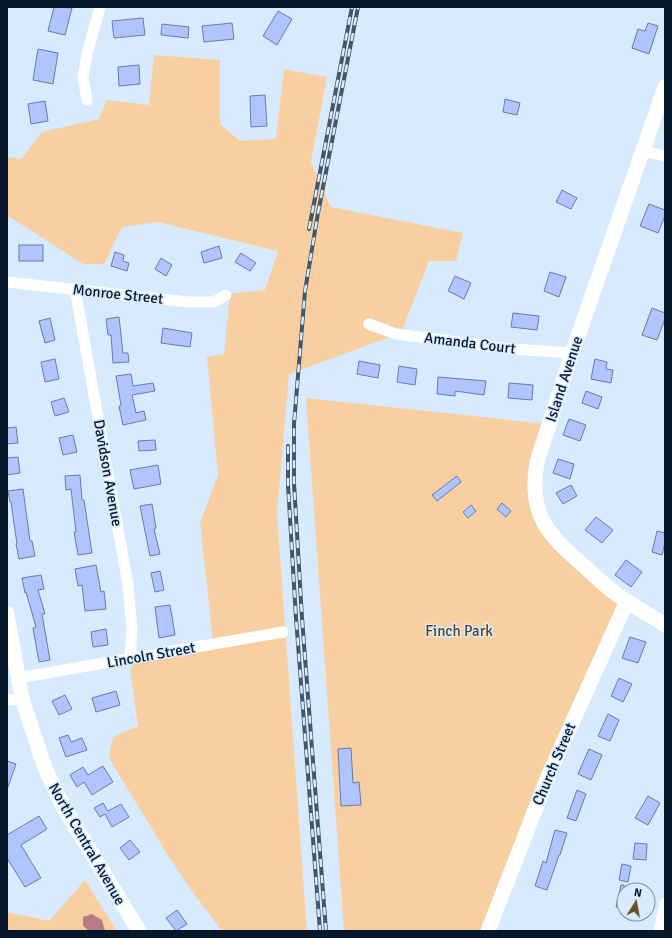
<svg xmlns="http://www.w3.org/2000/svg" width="672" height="938" font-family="Signika,sans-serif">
<rect width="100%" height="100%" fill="#d7eafe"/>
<g fill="#f8cfa1">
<path d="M154,55L220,60V124L240,141L276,139L284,69L327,77L311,162L331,207L463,233L456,261H429L401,333L289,374L277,514L307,931H222L192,891L169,857L109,758L113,737L138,726L130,669L144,653L213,641L200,523L218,475L207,357L224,354L230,294L265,290L278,251L158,222L122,227L104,264H83L7,215V157L21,159L42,132L99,119L107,100L149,105Z"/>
<path d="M306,398L546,424L535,465L546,524L620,598L485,931H344Z"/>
<path d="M85,880L117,931H7V912L49,921Z"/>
</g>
<path fill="#bc7a85" d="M92,914L102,920L105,931H89L83,926V917Z"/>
<g fill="#b0c4fe" stroke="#687aaf">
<path d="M54,7L72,8L65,35L48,31Z"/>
<path d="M278,11L292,19L277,45L263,36Z"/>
<path d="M143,18L145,35L114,38L112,21Z"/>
<path d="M232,23L234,39L204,42L202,26Z"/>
<path d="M648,23L658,26L649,54L632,48L638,29L645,31Z"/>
<path d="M162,24L189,27L188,38L161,35Z"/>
<path d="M38,49L58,53L53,84L33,80Z"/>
<path d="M139,65L140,84L119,86L118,67Z"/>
<path d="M265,95L267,126L251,127L250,96Z"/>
<path d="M505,99L520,103L517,115L503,112Z"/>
<path d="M45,101L48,121L31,124L28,104Z"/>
<path d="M562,190L577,198L571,209L556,202Z"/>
<path d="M649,204L665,210V216L658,233L640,226Z"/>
<rect x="19" y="245" width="24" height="16"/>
<path d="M219,246L222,258L204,263L201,252Z"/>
<path d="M115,252L124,255L123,261L129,263L127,271L111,266Z"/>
<path d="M241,253L256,263L250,271L235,262Z"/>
<path d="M161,258L172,265L166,276L155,269Z"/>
<path d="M550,272L566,277L559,297L544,291Z"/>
<path d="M455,276L471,283L464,299L448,291Z"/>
<path d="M652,308L665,313V319L657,340L642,335Z"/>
<path d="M513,313L539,316L537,330L511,327Z"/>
<path d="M119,317L123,353H128L129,362L113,363L111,335H108L106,319Z"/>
<path d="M50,318L55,340L45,343L39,321Z"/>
<path d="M163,328L192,333L190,347L161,343Z"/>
<path d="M55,359L59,379L45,382L41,362Z"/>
<path d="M595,359L607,362L606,369L613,370L611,383L591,379Z"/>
<path d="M359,361L380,365L378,378L357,374Z"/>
<path d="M399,366L417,369L415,385L397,382Z"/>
<path d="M131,374L133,386L153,383L155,391L132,395L136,413L144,411L146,420L123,425L119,406L121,405L116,376Z"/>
<path d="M438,377L486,381L484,395L455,391V396L437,394Z"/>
<path d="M509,383L533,385L532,400L508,398Z"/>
<path d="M586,391L602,397L598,409L582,403Z"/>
<path d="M64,398L69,412L55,416L51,402Z"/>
<path d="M569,419L586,425L580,441L563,435Z"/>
<path d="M16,427L18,443L7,444V428Z"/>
<path d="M73,435L77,452L63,455L59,438Z"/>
<path d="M155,440L156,450L139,451L138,441Z"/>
<path d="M18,457L20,473L7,475V458Z"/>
<path d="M558,459L574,464L570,479L553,473Z"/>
<path d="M158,465L161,484L134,489L130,470Z"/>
<path d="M80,475L82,500H84L92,553L78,555L74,532H76L71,489L66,490L65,476Z"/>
<path d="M457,476L461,482L437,501L432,495Z"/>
<path d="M571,485L577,496L563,504L556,493Z"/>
<path d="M23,489L30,541H32L35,556L19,559L16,544H17L11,502H10L8,491Z"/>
<path d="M502,503L511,511L506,517L497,509Z"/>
<path d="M152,504L156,528L154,529L160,554L150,556L140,506Z"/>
<path d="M471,505L476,511L468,518L463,512Z"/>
<path d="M596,517L613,530L602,543L585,530Z"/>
<path d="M657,531L665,533V543L662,555L652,552Z"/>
<path d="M626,560L642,572L631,587L615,575Z"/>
<path d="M96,565L101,592L104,591L106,609L85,611L82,585L78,586L75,569Z"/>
<path d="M160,571L164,590L155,592L151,573Z"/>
<path d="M41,575L44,589L38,590L45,614H42L50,660L39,662L33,628L36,627L26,592L25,593L22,578Z"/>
<path d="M170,605L175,635L159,638L155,607Z"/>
<path d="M106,629L108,645L93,647L91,632Z"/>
<path d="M630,637L646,642L638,663L622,658Z"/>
<path d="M619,678L632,684L623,702L611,696Z"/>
<path d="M116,691L120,705L96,712L92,698Z"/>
<path d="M65,695L72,709L59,715L52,701Z"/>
<path d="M608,714L619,720L610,741L598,736Z"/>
<path d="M68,735L71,742L82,738L87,750L66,757L59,738Z"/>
<path d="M351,748L353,783L359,782L361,805L341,806L338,749Z"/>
<path d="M589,749L602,755L591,780L578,774Z"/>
<path d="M7,761L16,764L8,787H7Z"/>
<path d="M103,766L113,782L92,795L84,782L77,787L70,775L83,767L88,775Z"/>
<path d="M577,790L586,794L576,821L567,818Z"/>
<path d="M648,796L660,803L648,825L635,818Z"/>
<path d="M103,803L108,811L121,804L129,817L112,827L105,814L100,817L94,808Z"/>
<path d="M39,816L47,829L21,845L41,878L25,887L7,858V835Z"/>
<path d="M555,830L567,833L560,855H559L547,890L535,886L543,861L546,863Z"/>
<path d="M130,840L140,852L129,860L120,848Z"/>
<path d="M635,843L647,844L646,860L633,859Z"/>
<path d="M622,864L631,866L628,882L619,880Z"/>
<path d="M621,885H624V909L616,907Z"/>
<path d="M177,910L187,924L176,931L166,918Z"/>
</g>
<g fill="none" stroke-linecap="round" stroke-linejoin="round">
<g stroke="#fff" stroke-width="11">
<path d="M87,100L83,78L87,54L100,7"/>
<path d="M642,151L665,156"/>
<path d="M7,282L189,302H214L226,295"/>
<path d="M75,289L128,585L132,628L130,658"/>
<path d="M369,324L396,334L512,349L572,353"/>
<path d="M18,678L283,632"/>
<path d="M7,700L22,699"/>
<path d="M659,931L665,903"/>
</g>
<g stroke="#fff" stroke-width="15">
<path d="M665,87L572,353L537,462C528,514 547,534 584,566C593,574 602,583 611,590C627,603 647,613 665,625"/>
<path d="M7,614L22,699L45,768L64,808L139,931"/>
<path d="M488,931L549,774L627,601"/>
</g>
<g stroke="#445668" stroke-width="4">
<g id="rail">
<path d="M309,229L352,7"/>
<path d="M288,446V485L296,618L320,931"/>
<path d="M326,931L302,618L294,483V424L305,291L318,213L358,7"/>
</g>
</g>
<use href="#rail" stroke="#d7eafe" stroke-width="2.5" stroke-dasharray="8" stroke-linecap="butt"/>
</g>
<g text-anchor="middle" stroke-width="3" stroke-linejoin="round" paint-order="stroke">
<g font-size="15" fill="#061829" stroke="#d7eafe">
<text transform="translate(118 294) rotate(6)" y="5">Monroe Street</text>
<text transform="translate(470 343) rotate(7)" y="5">Amanda Court</text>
<text transform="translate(564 379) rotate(-72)" y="5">Island Avenue</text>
<text transform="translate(108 473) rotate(80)" y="5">Davidson Avenue</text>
<text transform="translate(151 655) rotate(-10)" y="5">Lincoln Street</text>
<text transform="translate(554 764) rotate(-67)" y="5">Church Street</text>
<text transform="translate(87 844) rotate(60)" y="5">North Central Avenue</text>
</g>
<g font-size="15" fill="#5f411b" stroke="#d7eafe">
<text x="459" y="636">Finch Park</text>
</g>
</g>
<rect width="672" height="938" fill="none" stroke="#061829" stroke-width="16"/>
<g transform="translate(636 902) rotate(11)"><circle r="19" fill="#d7eafe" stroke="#8396a9"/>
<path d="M0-3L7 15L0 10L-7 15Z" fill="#704f26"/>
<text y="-6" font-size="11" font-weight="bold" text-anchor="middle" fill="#061829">N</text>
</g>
</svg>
